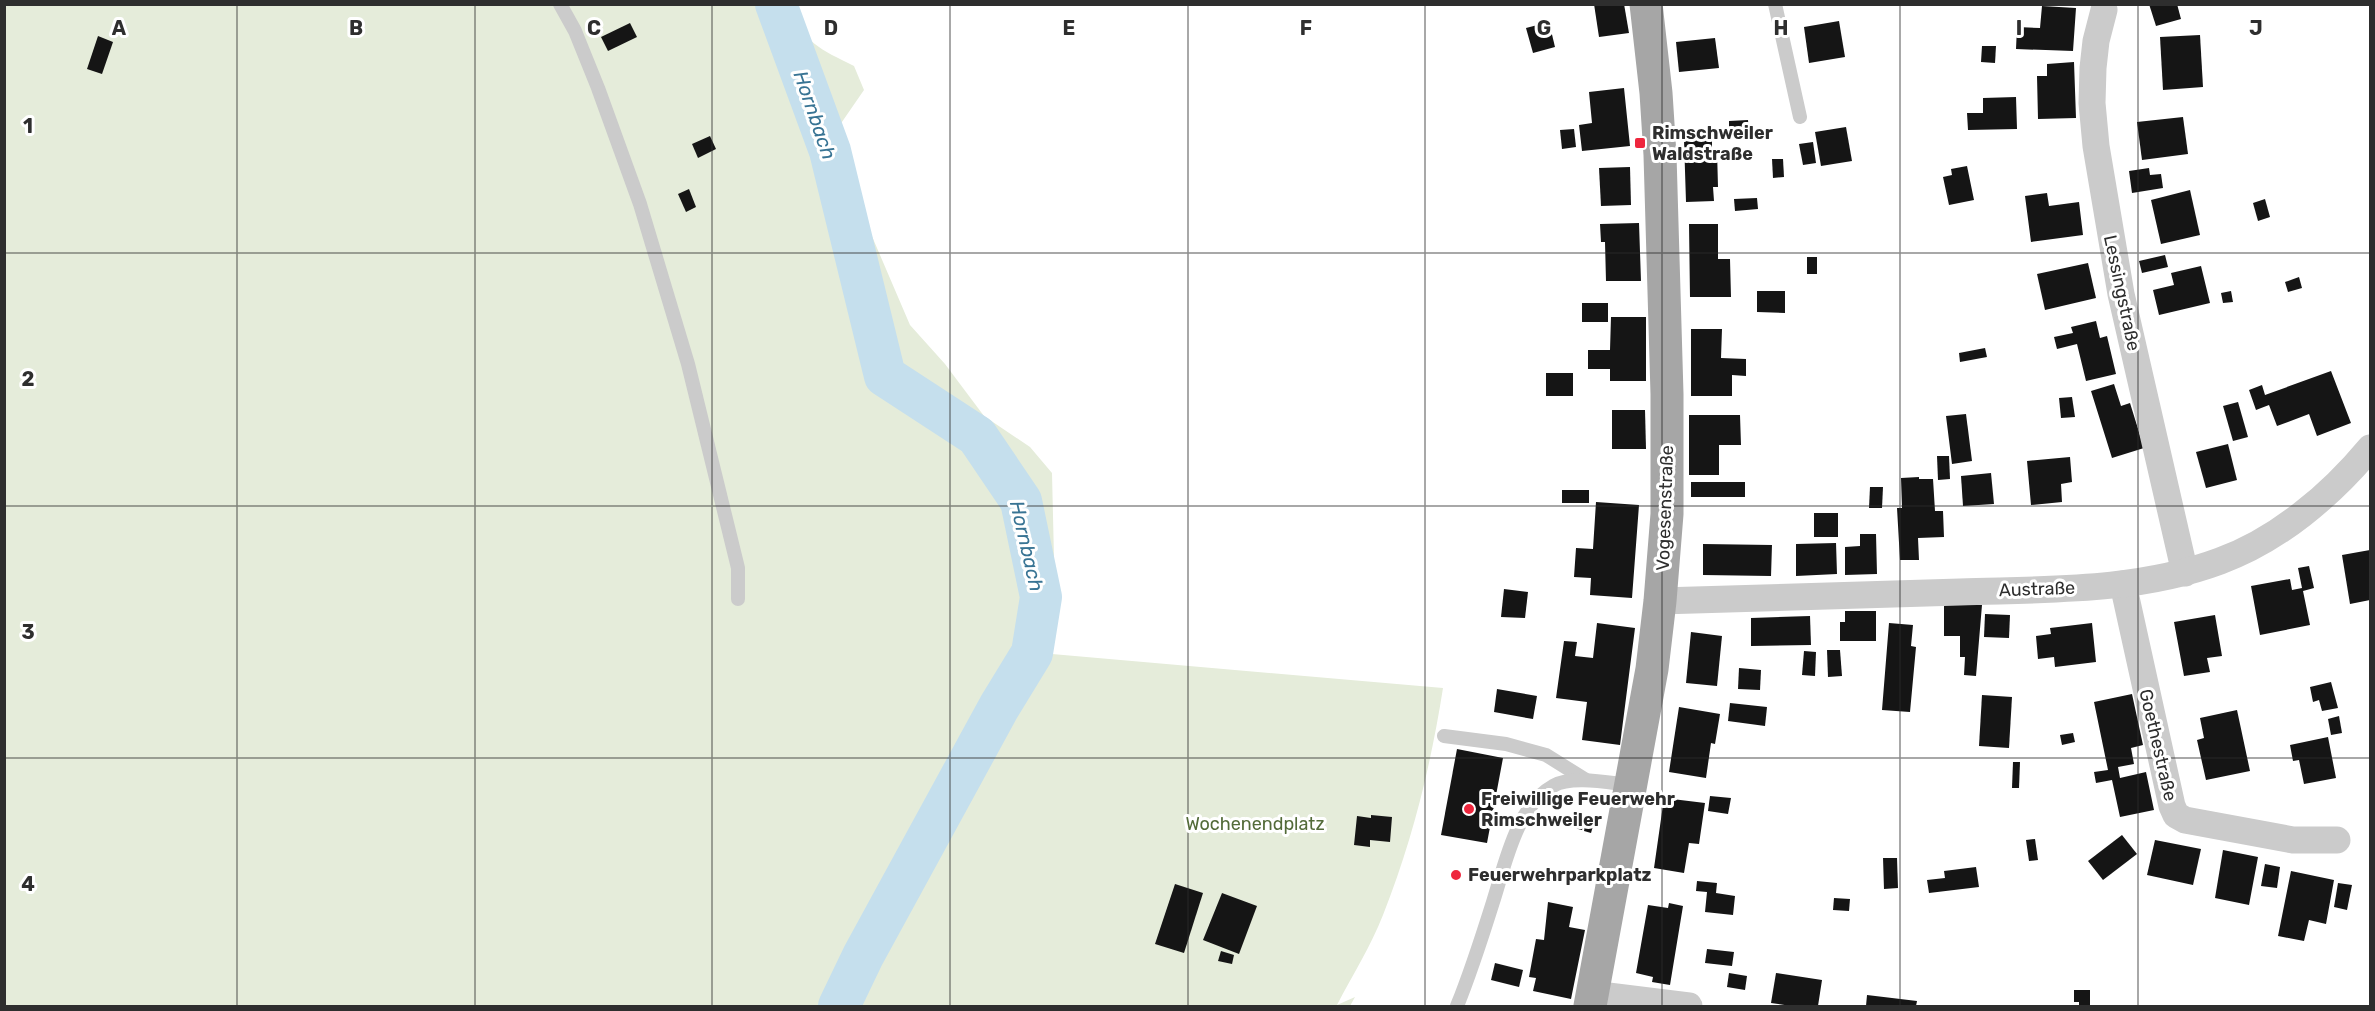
<svg xmlns="http://www.w3.org/2000/svg" width="2375" height="1011" font-family="Rubik,sans-serif">
<rect width="100%" height="100%" fill="#fff"/>
<path fill="#e5ecda" d="M5,5H791C801,42 822,50 854,66L864,90L835,132L850,185L910,325L945,364L984,416L1030,447L1052,473L1055,601L1052,654L1443,688C1431,765 1412,842 1383,915C1371,946 1352,976 1337,1005L1355,997L1350,1006H5Z"/>
<g fill="none" stroke-linecap="round" stroke-linejoin="round">
<path stroke="#c5dfed" stroke-width="42" d="M776,4L830,151L885,376L977,436L1021,501L1041,597L1032,653L999,707L863,956L839,1006"/>
</g>
<g fill="#151515">
<path d="M1594,4H1624L1629,33L1599,37Z"/>
<path d="M2149,4H2177L2181,19L2156,26Z"/>
<path d="M2042,6L2076,8L2073,51L2016,49L2017,27L2040,28Z"/>
<path d="M1839,21L1845,57L1809,63L1804,27Z"/>
<path d="M1549,22L1555,47L1533,53L1526,28Z"/>
<path d="M630,23L637,37L608,51L601,37Z"/>
<path d="M2200,35L2203,87L2163,90L2160,37Z"/>
<path d="M98,36L113,42L102,74L87,69Z"/>
<path d="M1715,38L1719,68L1679,72L1676,42Z"/>
<path d="M1982,46H1996L1995,63L1981,62Z"/>
<path d="M2074,62L2076,118L2038,119L2037,76H2047V64Z"/>
<path d="M1624,88L1630,146L1582,151L1579,125L1592,123L1589,92Z"/>
<path d="M2016,97L2017,129L1968,130L1967,113H1983V98Z"/>
<path d="M2183,117L2188,154L2142,160L2137,122Z"/>
<path d="M1748,120L1749,132L1729,133V121Z"/>
<path d="M1846,127L1852,161L1821,166L1815,132Z"/>
<path d="M1574,129L1576,147L1562,149L1560,130Z"/>
<path d="M710,136L716,149L698,158L692,144Z"/>
<path d="M1712,139V150H1717L1718,187H1713L1714,201L1686,202L1684,140Z"/>
<path d="M1813,142L1816,163L1803,165L1799,144Z"/>
<path d="M1772,159H1783L1784,177L1773,178Z"/>
<path d="M1967,166L1974,200L1949,205L1943,177L1952,175L1951,169Z"/>
<path d="M1630,167L1631,205L1601,206L1599,168Z"/>
<path d="M2149,168L2150,175L2161,174L2163,188L2132,193L2129,171Z"/>
<path d="M689,189L696,207L686,212L678,194Z"/>
<path d="M2190,190L2200,235L2161,244L2151,200Z"/>
<path d="M2047,193L2049,206L2079,202L2083,235L2031,242L2025,196Z"/>
<path d="M1757,198L1758,209L1735,211L1734,199Z"/>
<path d="M2265,199L2270,217L2258,221L2253,203Z"/>
<path d="M1639,223L1641,281H1606L1605,242H1601L1600,224Z"/>
<path d="M1689,224H1718V259H1730L1731,297H1690Z"/>
<path d="M2165,255L2168,267L2142,273L2139,261Z"/>
<rect x="1807" y="257" width="10" height="17"/>
<path d="M2088,263L2096,298L2045,310L2037,274Z"/>
<path d="M2201,266L2210,303L2159,315L2153,290L2174,285L2171,273Z"/>
<path d="M2299,277L2302,288L2288,292L2285,282Z"/>
<path d="M1757,291H1785V313L1757,312Z"/>
<path d="M2231,291L2233,302L2223,303L2221,293Z"/>
<rect x="1582" y="303" width="26" height="19"/>
<path d="M1611,317H1646V381H1610V369H1588V350H1610Z"/>
<path d="M2096,321L2100,338L2107,336L2116,374L2086,381L2077,344L2057,349L2054,337L2073,333L2071,327Z"/>
<path d="M1691,329H1722L1721,358L1746,359V376L1732,375V396H1691Z"/>
<path d="M1985,348L1987,357L1960,362L1959,353Z"/>
<path d="M2331,371L2351,423L2317,436L2309,414L2277,426L2269,405L2256,410L2249,390L2262,385L2265,395Z"/>
<rect x="1546" y="373" width="27" height="23"/>
<path d="M2114,384L2121,406L2130,403L2144,448L2112,458L2091,391Z"/>
<path d="M2072,397L2075,417L2061,418L2059,398Z"/>
<path d="M2238,402L2248,437L2233,441L2223,406Z"/>
<path d="M1612,410H1645L1646,449H1612Z"/>
<path d="M1966,414L1972,461L1952,464L1946,416Z"/>
<path d="M1689,415H1740L1741,445H1719V475H1689Z"/>
<path d="M2228,444L2237,480L2206,488L2196,452Z"/>
<path d="M1937,456H1949L1950,479L1938,480Z"/>
<path d="M2070,457L2072,482L2061,484L2062,502L2031,505L2027,461Z"/>
<path d="M1991,473L1994,504L1963,506L1961,476Z"/>
<path d="M1919,477V479H1933L1935,511H1943L1944,537L1918,538L1919,560H1900L1897,508H1902L1901,478Z"/>
<rect x="1691" y="482" width="54" height="15"/>
<path d="M1870,487H1883L1882,508H1869Z"/>
<rect x="1562" y="490" width="27" height="13"/>
<path d="M1596,502L1639,505L1632,598L1590,595L1591,578L1574,577L1576,548L1593,549Z"/>
<rect x="1814" y="513" width="24" height="24"/>
<path d="M1860,534H1876L1877,574L1845,575V547L1860,546Z"/>
<path d="M1836,543L1837,574L1796,576V544Z"/>
<path d="M1703,544L1772,545L1771,576L1703,575Z"/>
<path d="M2370,550V600L2350,604L2342,555Z"/>
<path d="M2309,566L2314,588L2303,591L2310,625L2260,635L2251,586L2290,579L2292,590L2302,588L2298,568Z"/>
<path d="M1504,589L1528,592L1525,618L1501,617Z"/>
<path d="M1944,605H1982L1976,676L1964,675L1965,657H1960V636H1944Z"/>
<path d="M1845,611H1876V641H1840V622H1845Z"/>
<path d="M1985,614L2010,615L2009,638L1984,637Z"/>
<path d="M2215,615L2222,656L2207,658L2210,672L2184,676L2174,622Z"/>
<path d="M1810,616L1811,645L1751,646V618Z"/>
<path d="M1597,623L1635,628L1620,745L1582,740L1587,702L1556,698L1564,641L1577,642L1575,656L1593,658Z"/>
<path d="M1889,623L1913,625L1911,646L1916,647L1910,712L1882,710Z"/>
<path d="M2092,623L2096,662L2055,667L2054,657L2038,659L2036,636L2051,634L2050,628Z"/>
<path d="M1691,632L1722,636L1717,686L1686,683Z"/>
<path d="M1827,650H1840L1842,676L1828,677Z"/>
<path d="M1804,651L1816,652L1815,676L1802,675Z"/>
<path d="M1739,668L1761,670L1760,690L1738,689Z"/>
<path d="M2331,682L2338,708L2322,711L2319,700L2313,702L2310,687Z"/>
<path d="M1497,689L1537,696L1533,719L1494,712Z"/>
<path d="M2132,694L2143,745L2131,748L2134,764L2118,767L2120,778L2146,772L2154,810L2120,817L2112,780L2096,783L2094,772L2108,770L2094,702Z"/>
<path d="M1982,695L2012,697L2009,748L1979,746Z"/>
<path d="M1730,703L1767,707L1765,726L1728,721Z"/>
<path d="M1679,707L1720,714L1715,744L1711,743L1706,778L1669,772Z"/>
<path d="M2237,710L2250,771L2206,780L2197,740L2204,738L2200,718Z"/>
<path d="M2339,716L2342,733L2331,735L2328,719Z"/>
<path d="M2073,733L2075,742L2062,745L2060,735Z"/>
<path d="M2328,737L2336,778L2304,784L2299,760L2293,761L2290,745Z"/>
<path d="M1457,749L1503,758L1487,843L1441,835Z"/>
<path d="M2013,762H2020L2019,788H2012Z"/>
<path d="M1710,796L1731,798L1728,814L1708,811Z"/>
<path d="M1664,798L1705,803L1699,844L1689,843L1684,873L1654,868Z"/>
<path d="M1574,814L1586,817L1582,830L1570,827Z"/>
<path d="M1371,815L1392,817L1390,842L1370,840V847L1354,845L1357,816L1371,818Z"/>
<path d="M1587,817L1595,819L1591,833L1584,831Z"/>
<path d="M2122,835L2137,854L2103,880L2088,861Z"/>
<path d="M2035,839L2038,860L2029,861L2026,840Z"/>
<path d="M2155,840L2201,849L2193,885L2147,875Z"/>
<path d="M2223,850L2258,857L2249,905L2215,898Z"/>
<path d="M1883,858H1897L1898,888L1884,889Z"/>
<path d="M2265,864L2280,867L2277,888L2261,886Z"/>
<path d="M1976,867L1979,887L1929,893L1927,880L1945,878L1944,871Z"/>
<path d="M2291,871L2334,880L2326,924L2309,920L2304,941L2278,936Z"/>
<path d="M1697,881L1717,883L1716,893L1735,896L1733,915L1705,912L1707,892L1696,891Z"/>
<path d="M2338,883L2352,885L2347,910L2334,907Z"/>
<path d="M1175,884L1203,893L1184,953L1155,944Z"/>
<path d="M1222,893L1257,906L1239,954L1203,940Z"/>
<path d="M1834,898L1850,899L1849,911L1833,910Z"/>
<path d="M1548,902L1573,907L1569,927L1585,930L1571,999L1533,991L1536,978L1529,977L1536,939L1544,940Z"/>
<path d="M1669,903L1683,906L1670,985L1652,982L1653,977L1636,973L1648,905L1668,908Z"/>
<path d="M1707,949L1734,952L1732,966L1705,963Z"/>
<path d="M1221,951L1234,955L1232,964L1218,961Z"/>
<path d="M1495,963L1523,970L1519,987L1491,980Z"/>
<path d="M1729,973L1747,976L1745,990L1727,987Z"/>
<path d="M1776,973L1822,980L1818,1006H1791L1771,1003Z"/>
<path d="M2074,990H2090V1006H2079V1002H2074Z"/>
<path d="M1867,995L1917,1001L1916,1006H1866Z"/>
</g>
<g fill="none" stroke-linecap="round" stroke-linejoin="round">
<g stroke="#cbcbcb" stroke-width="14">
<path d="M560,4L575,31L598,88L640,204L688,364L738,568V599"/>
<path d="M1775,4L1800,117"/>
<path d="M1444,736L1506,744L1546,755L1586,780"/>
<path d="M1457,1006C1471,972 1482,937 1493,902C1505,865 1516,807 1553,786C1571,775 1610,783 1630,785"/>
</g>
<g stroke="#cbcbcb" stroke-width="27">
<path d="M2104,10L2096,41L2093,68L2092,103L2096,146L2121,294L2185,573"/>
<path d="M2123,584L2172,806L2176,815L2185,820L2293,840H2337"/>
<path d="M1660,601C1760,598 1860,595 1960,592C2047,589 2137,592 2220,561C2278,540 2331,495 2370,448"/>
<path d="M1592,994L1689,1006"/>
</g>
<path stroke="#a6a6a6" stroke-width="33" d="M1590,1006L1652,669L1660,601L1667,514V394L1660,155L1656,93L1646,4"/>
</g>
<path fill="none" stroke="#2e2e2e" stroke-width="1.5" stroke-opacity="0.55" d="M237,4V1006M475,4V1006M712,4V1006M950,4V1006M1188,4V1006M1425,4V1006M1662,4V1006M1900,4V1006M2138,4V1006M4,253H2370M4,506H2370M4,758H2370"/>
<g fill="#ee263d" stroke="#fff" stroke-width="2">
<rect x="1634" y="137" width="12" height="12" rx="3"/>
<circle cx="1469" cy="809" r="6"/>
<circle cx="1456" cy="875" r="6"/>
</g>
<g text-anchor="middle" stroke-width="6" stroke-linejoin="round" paint-order="stroke">
<g font-size="18" font-weight="bold" fill="#2e2e2e" stroke="#fff" text-anchor="start">
<text x="1652" y="139">Rimschweiler<tspan x="1652" dy="21">Waldstraße</tspan></text>
<text x="1481" y="805">Freiwillige Feuerwehr<tspan x="1481" dy="21">Rimschweiler</tspan></text>
<text x="1468" y="881">Feuerwehrparkplatz</text>
</g>
<g font-size="18" fill="#2e2e2e" stroke="#fff">
<text transform="translate(2122 293) rotate(78)" y="6">Lessingstraße</text>
<text transform="translate(1665 508) rotate(-88)" y="6">Vogesenstraße</text>
<text transform="translate(2037 589) rotate(-2)" y="6">Austraße</text>
<text transform="translate(2158 745) rotate(77)" y="6">Goethestraße</text>
</g>
<g font-size="18" fill="#536b39" stroke="#fff">
<text x="1255" y="830">Wochenendplatz</text>
</g>
<g font-size="20" font-style="italic" fill="#387494" stroke="#fff">
<text transform="translate(815 115) rotate(71)" y="7">Hornbach</text>
<text transform="translate(1027 546) rotate(77)" y="7">Hornbach</text>
</g>
</g>
<g font-size="20" text-anchor="middle" font-weight="bold" fill="#2e2e2e" stroke="#fff" stroke-width="6" stroke-linejoin="round" paint-order="stroke">
<text x="119" y="35">A</text>
<text x="356" y="35">B</text>
<text x="594" y="35">C</text>
<text x="831" y="35">D</text>
<text x="1069" y="35">E</text>
<text x="1306" y="35">F</text>
<text x="1544" y="35">G</text>
<text x="1781" y="35">H</text>
<text x="2019" y="35">I</text>
<text x="2256" y="35">J</text>
<text x="28" y="133">1</text>
<text x="28" y="386">2</text>
<text x="28" y="639">3</text>
<text x="28" y="891">4</text>
</g>
<rect width="2375" height="1011" fill="none" stroke="#2e2e2e" stroke-width="12"/>
</svg>
